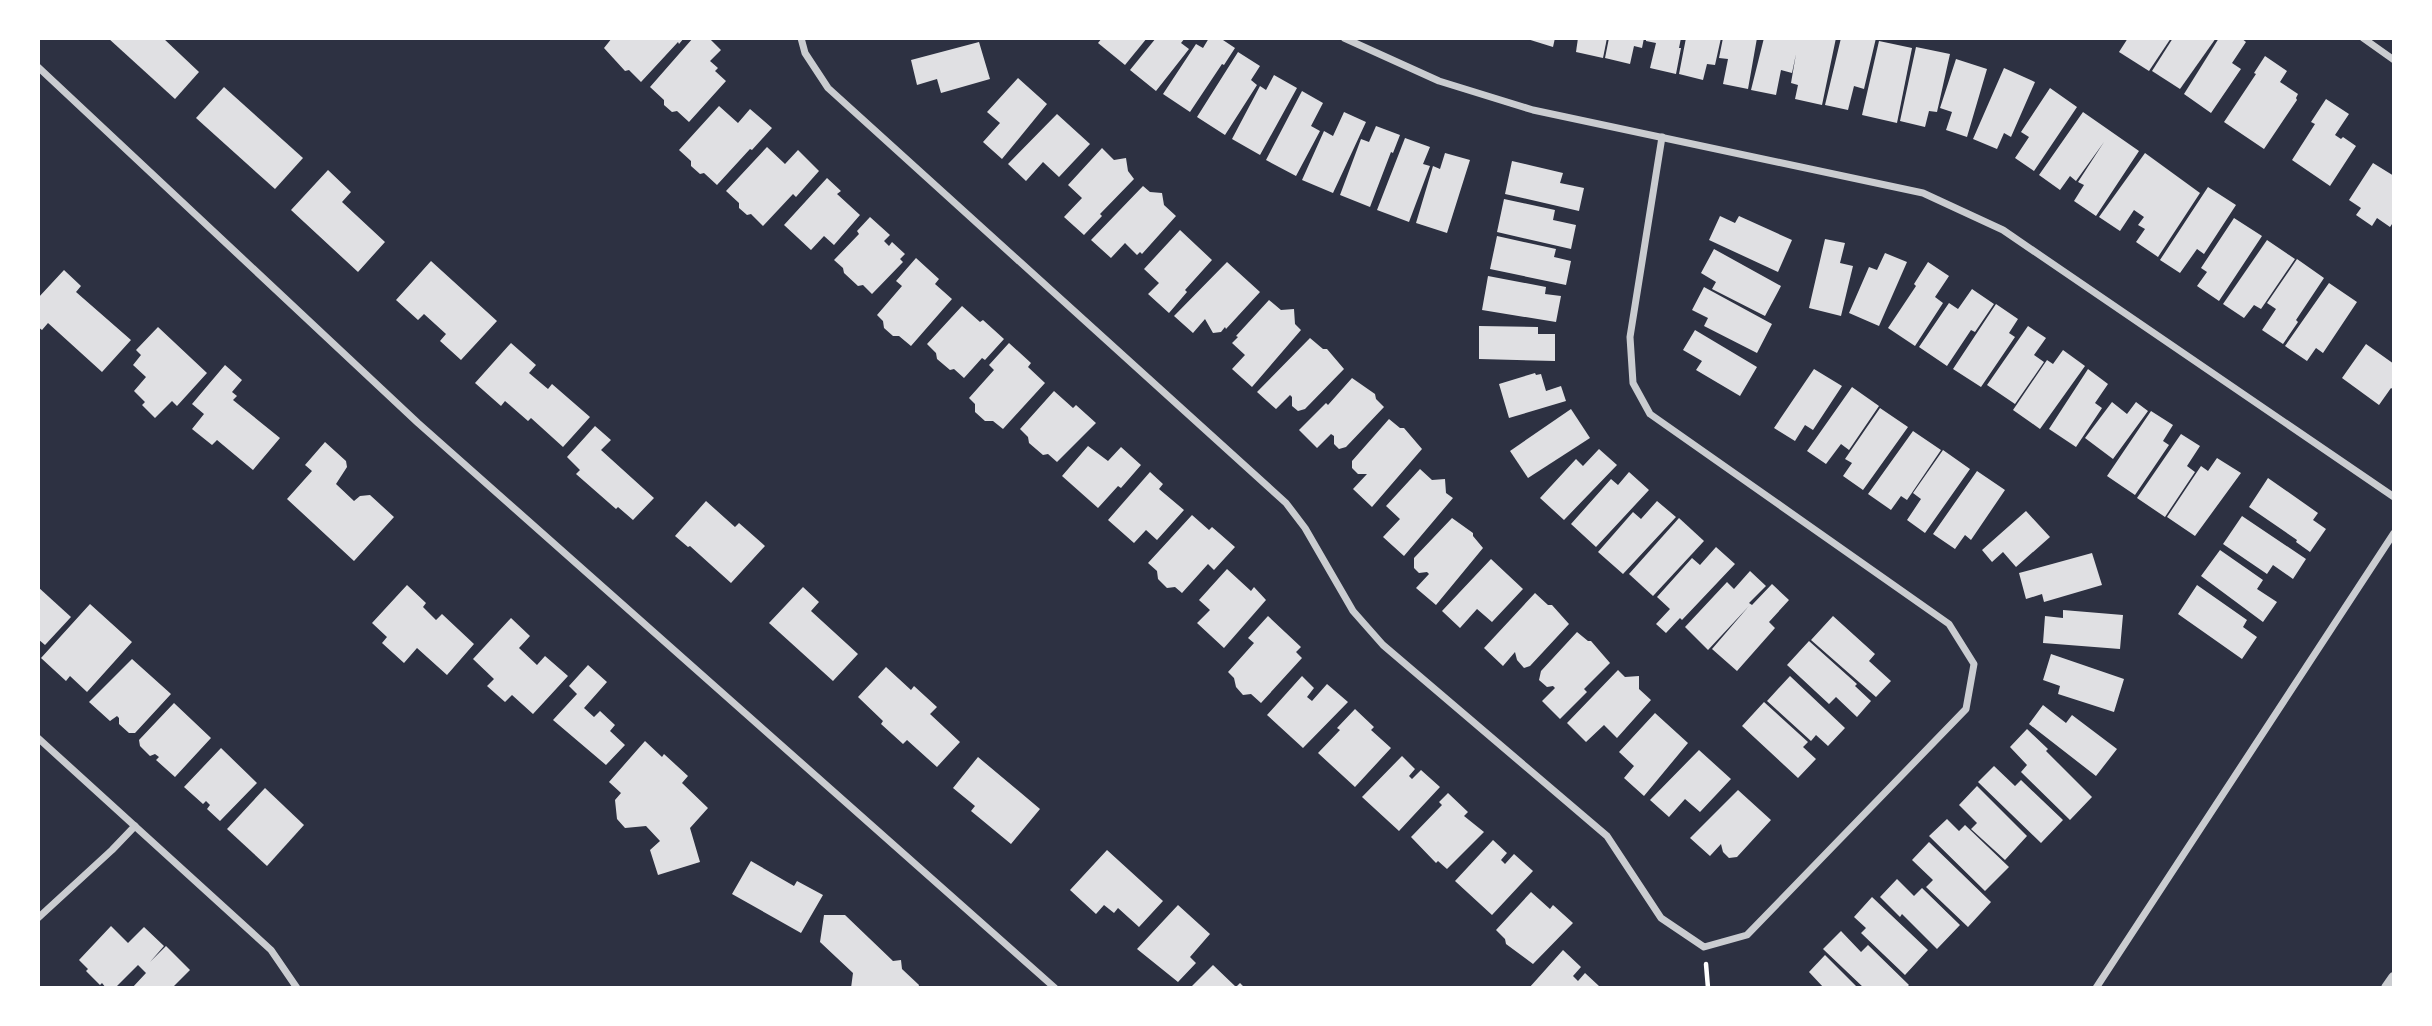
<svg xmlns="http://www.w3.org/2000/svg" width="2432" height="1026" font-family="Signika,sans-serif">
<rect width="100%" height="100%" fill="#2d3142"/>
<g fill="#e0e0e3">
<path d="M108,38H163L199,72L175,99Z"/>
<path d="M612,38H684L679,44L678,42L641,82L629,70L625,71L604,48Z"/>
<path d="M693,38H709L721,50L710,61L718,68L715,71L726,81L689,122L677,111L672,112L664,105V100L650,87Z"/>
<path d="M1102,38H1147L1125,65L1098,43Z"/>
<path d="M1156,38H1185L1181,43L1189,49L1156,91L1130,70Z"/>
<path d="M1209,38H1220L1235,48L1224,65L1222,64L1190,112L1163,94L1196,44L1203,48Z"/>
<path d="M1524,38H1555L1553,47Z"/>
<path d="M1578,38H1607L1603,58L1576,52Z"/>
<path d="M1609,38H1644L1642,48L1634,46L1630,64L1605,58Z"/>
<path d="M1646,38H1681L1679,48H1681L1676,74L1650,68L1656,43L1646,41Z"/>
<path d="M1686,38H1721L1715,65L1707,64L1703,80L1679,74Z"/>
<path d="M1723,38H1757L1748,89L1723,84L1728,59L1719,58Z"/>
<path d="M1764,38H1836L1822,105L1795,99L1798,85L1791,83L1796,54L1792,73L1781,70L1776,95L1751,90Z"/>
<path d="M1841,38H1876L1864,89L1854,86L1848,110L1825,105Z"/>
<path d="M2128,38H2171L2149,71L2119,52Z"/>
<path d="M2173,38H2216L2180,89L2152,71Z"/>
<path d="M2219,38H2241L2246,42L2232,63L2241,69L2211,113L2184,94Z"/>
<path d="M1879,41L1912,48L1897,123L1862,115Z"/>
<path d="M979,42L990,79L941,93L937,79L917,85L911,60Z"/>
<path d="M1916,47L1950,54L1937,112L1929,111L1925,127L1900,121Z"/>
<path d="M1238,52L1260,66L1251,80L1257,85L1225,135L1197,117Z"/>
<path d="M2265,56L2287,71L2280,82L2298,94L2296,98L2297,100L2264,149L2224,122L2256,74L2254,73Z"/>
<path d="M1956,59L1987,69L1967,137L1946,130L1952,112L1940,108Z"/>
<path d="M2004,68L2035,82L2011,137L2004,133L1997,149L1973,139Z"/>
<path d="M1274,75L1297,88L1260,155L1232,139L1260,86L1266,90Z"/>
<path d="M1018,78L1047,104L1002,159L983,142L1000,123L987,112Z"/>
<path d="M224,87L303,158L275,189L196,118Z"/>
<path d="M2050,88L2077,107L2034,171L2015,158L2029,137L2021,132Z"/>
<path d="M1302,91L1323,103L1311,126L1320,131L1296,176L1266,160Z"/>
<path d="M2326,99L2349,114L2335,135L2341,139L2343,137L2356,146L2330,186L2292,160L2315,124L2311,122Z"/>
<path d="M719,106L738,123L750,109L772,128L752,150L750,149L717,185L704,173L700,174L691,166V161L679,150Z"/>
<path d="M1344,112L1366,122L1333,193L1302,180L1324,131L1333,136Z"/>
<path d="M2083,112L2139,151L2096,216L2074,201L2084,185L2078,182L2104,142L2076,181L2070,176L2060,190L2039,175Z"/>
<path d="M1057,114L1090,144L1059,177L1043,162L1026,181L1008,164Z"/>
<path d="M1376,126L1400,135L1393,153L1391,152L1370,207L1340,195L1361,139L1369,142Z"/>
<path d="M1405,138L1430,147L1423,164L1430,166L1409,222L1377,210Z"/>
<path d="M767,147L785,164L798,150L819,171L796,197L793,194L763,226L751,214L747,215L739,208V203L726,191Z"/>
<path d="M1102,148L1114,160L1126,158L1128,171L1134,179L1100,214L1102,216L1084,235L1064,217L1082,198L1068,185Z"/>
<path d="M1445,153L1470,160L1447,233L1416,223L1433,166L1440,169Z"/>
<path d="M2145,153L2200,193L2158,257L2136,242L2145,229L2138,225L2144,217L2134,210L2120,231L2099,217Z"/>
<path d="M1512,161L1563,173L1560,183L1584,188L1579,211L1505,194Z"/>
<path d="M2373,163L2394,176V221L2390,227L2377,218L2372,226L2356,215L2361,208L2349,200Z"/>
<path d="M328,170L351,192L342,202L385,242L358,272L291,210Z"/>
<path d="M827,178L841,191L837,194L860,215L834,245L824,236L811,250L784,225Z"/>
<path d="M1143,186L1150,192L1162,193L1164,205L1176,216L1142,254L1140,252L1137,255L1125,243L1111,258L1091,240Z"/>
<path d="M2208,187L2236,205L2204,254L2197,249L2180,273L2160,260Z"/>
<path d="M1504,199L1555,210L1553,220L1576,225L1571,249L1497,232Z"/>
<path d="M1720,216L1735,223L1739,216L1792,240L1778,272L1709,240Z"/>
<path d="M870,217L890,235L884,241L889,246L892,242L905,254L900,259L903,262L872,294L863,285L858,286L844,273L843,268L834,260L859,234L857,231Z"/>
<path d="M2234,218L2262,236L2219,301L2197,286L2207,272L2201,268Z"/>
<path d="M1180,230L1212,260L1185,290L1187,292L1169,313L1148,294L1159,283L1144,269Z"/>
<path d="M1497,236L1556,249L1554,257L1571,261L1566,285L1490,269Z"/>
<path d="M1825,239L1845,243L1840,263L1853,266L1841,316L1809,308Z"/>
<path d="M2267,240L2295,259L2261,309L2254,305L2244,318L2223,304Z"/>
<path d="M1714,249L1781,286L1765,316L1712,289L1716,282L1701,273Z"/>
<path d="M1885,253L1907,262L1879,326L1849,313L1869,267L1877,270Z"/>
<path d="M916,258L939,279L935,284L952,299L911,346L899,336H893L884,328L883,321L877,315L902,286L896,281Z"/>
<path d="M2297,259L2324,278L2296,320L2298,322L2283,344L2262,330L2276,309L2267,303Z"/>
<path d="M431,261L497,321L461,360L440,341L446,334L424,314L418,320L396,300Z"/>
<path d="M1227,262L1260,292L1226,329L1225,327L1221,332L1213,333L1205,319L1193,333L1174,316Z"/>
<path d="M1928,262L1949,276L1935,297L1943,303L1915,346L1888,328L1916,286L1914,284Z"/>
<path d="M64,270L81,286L76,292L131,340L102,372L48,323L42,330L38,327V298Z"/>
<path d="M1488,276L1546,287L1545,294L1561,296L1556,322L1482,310Z"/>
<path d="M2329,283L2357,302L2323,353L2316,348L2307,361L2285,346Z"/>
<path d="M1704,287L1772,324L1757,353L1704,326L1708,318L1692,310Z"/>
<path d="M1972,289L1994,304L1975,332L1971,330L1947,366L1919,347L1949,303L1958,309Z"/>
<path d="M1269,300L1281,310L1294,309L1295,324L1301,330L1252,387L1232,369L1245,355L1232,343L1238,337L1236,336Z"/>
<path d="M1996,304L2018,319L2009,333L2015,337L1981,387L1953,369Z"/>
<path d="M962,306L980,322L983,320L1004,339L985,360L982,358L964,378L954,369L950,370L937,359L936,353L927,344Z"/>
<path d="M1479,326L1538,327V334H1555V361L1479,359Z"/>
<path d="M2028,326L2046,338L2034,355L2044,362L2015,404L1987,385Z"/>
<path d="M158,327L207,373L177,406L172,401L155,418L142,405L145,402L134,391L146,377L133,365L141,355L136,350Z"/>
<path d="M1695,330L1757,367L1740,396L1696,370L1702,361L1683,350Z"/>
<path d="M1310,338L1323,349H1327L1344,369L1305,409L1298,411L1292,406V397L1290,395L1276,409L1257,392Z"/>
<path d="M511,343L536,365L529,373L548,389L552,384L590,417L563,447L531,418L528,421L505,401L501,406L475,383Z"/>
<path d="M1009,343L1031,363L1028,367L1045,383L1003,429L993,421H985L975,412V404L969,398L994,370L989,365Z"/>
<path d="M2366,344L2394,364V390L2391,388L2379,405L2342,378Z"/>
<path d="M2063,350L2085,366L2040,429L2013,410L2047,360L2053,364Z"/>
<path d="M225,365L242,380L232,392L237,396L233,400L280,438L253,470L217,440L212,445L192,429L204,414L192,404Z"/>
<path d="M1814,369L1842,386L1813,430L1805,425L1795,441L1774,428Z"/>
<path d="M2088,369L2108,384L2095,403L2102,408L2076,447L2049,429Z"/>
<path d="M1535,373L1536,375L1541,374L1546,391L1561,386L1566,401L1509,418L1499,384Z"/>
<path d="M1352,378L1375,394L1376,399L1384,407L1346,447L1339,449L1334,444V436L1331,434L1317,448L1299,430L1326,403L1328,405Z"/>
<path d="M1852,387L1879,406L1849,450L1841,444L1826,464L1807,451Z"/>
<path d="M1054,391L1073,408L1076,405L1096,423L1057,462L1048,454L1043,455L1029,443L1028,437L1020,429Z"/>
<path d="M2112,402L2127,414L2136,402L2148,411L2113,459L2085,438Z"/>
<path d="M1880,408L1908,427L1863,490L1843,476L1852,463L1845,459Z"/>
<path d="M1571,409L1590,438L1528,478L1510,451Z"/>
<path d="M2151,411L2173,425L2163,441L2169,445L2135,495L2107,476Z"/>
<path d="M1389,419L1400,428H1404L1422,449L1372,507L1353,489L1367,474H1358L1352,468V461Z"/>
<path d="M595,426L611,440L601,450L654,498L633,520L618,507L616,509L576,474L580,470L567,457Z"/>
<path d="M1913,431L1941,450L1907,500L1901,496L1891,510L1868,494Z"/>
<path d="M2181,434L2200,446L2187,466L2195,472L2165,517L2137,498Z"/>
<path d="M325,442L346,461L347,467L336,484L354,501L360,496L370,495L394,517L354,561L287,499L312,471L305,465Z"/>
<path d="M1088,446L1108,461L1121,447L1141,465L1121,488L1118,486L1098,508L1062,476Z"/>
<path d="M1599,449L1617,465L1564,520L1540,498L1576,459L1583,466Z"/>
<path d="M1943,450L1970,469L1925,533L1907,520L1921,499L1913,493Z"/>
<path d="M2217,458L2241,473L2195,536L2167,517L2201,466L2208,471Z"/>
<path d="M1420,469L1432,480L1445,479L1446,493L1453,498L1404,556L1383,537L1400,519L1386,506Z"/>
<path d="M1977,471L2005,490L1971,540L1965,535L1955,549L1933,534Z"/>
<path d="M1150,472L1163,484L1159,489L1184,510L1157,540L1146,530L1134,543L1108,520Z"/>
<path d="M1629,472L1649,490L1596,547L1571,524L1611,479L1618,485Z"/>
<path d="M2268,478L2318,513L2313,520L2326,529L2310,552L2296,542L2297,540L2249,507Z"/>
<path d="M706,501L735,527L739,523L765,546L731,583L690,546L688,547L675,536Z"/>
<path d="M1657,501L1676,517L1623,574L1598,552L1633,512L1641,519Z"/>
<path d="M2026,511L2050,537L2016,567L2003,552L1992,562L1982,550Z"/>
<path d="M1192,515L1209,530L1212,527L1235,547L1214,570L1208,564L1182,593L1175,587L1167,588L1158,579L1157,571L1148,563Z"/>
<path d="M2242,516L2306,559L2293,579L2273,565L2267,574L2223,544Z"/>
<path d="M1452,518L1473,533V536L1483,548L1436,605L1416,588L1429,574L1427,572L1419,573L1414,568V558Z"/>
<path d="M1679,518L1704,541L1653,596L1629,574Z"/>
<path d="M1716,547L1735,564L1682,620L1680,618L1666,633L1656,624L1670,609L1657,597L1692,558L1700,565Z"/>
<path d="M2220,550L2263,580L2257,589L2277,602L2263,622L2201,576Z"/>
<path d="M2092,553L2102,585L2044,602L2042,594L2026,599L2019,573Z"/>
<path d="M1491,559L1523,589L1492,622L1477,609L1460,628L1442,611Z"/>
<path d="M1227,569L1251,591L1254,587L1266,600L1224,648L1197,623L1210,610L1199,600Z"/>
<path d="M1750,571L1766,586L1749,603L1752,605L1772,584L1789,600L1769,622L1775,628L1737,671L1712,649L1749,606L1708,650L1685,627L1727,582L1734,589Z"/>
<path d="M407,585L426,603L423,607L436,620L442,614L474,644L447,675L417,648L404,663L382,643L387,637L372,623Z"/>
<path d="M2197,585L2247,620L2243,627L2257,637L2242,659L2178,614Z"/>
<path d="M38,587L71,617L45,645L38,639Z"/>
<path d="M803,587L819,602L811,611L858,654L833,681L769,623Z"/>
<path d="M1535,593L1548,605H1552L1569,624L1530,666L1524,668L1517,660L1515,652L1503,666L1484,648Z"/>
<path d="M90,604L132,642L87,692L70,676L66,681L41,658Z"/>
<path d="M2063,610L2123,615L2120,649L2043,643L2045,616L2063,618Z"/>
<path d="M1268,616L1301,647L1296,652L1302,658L1261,703L1251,694L1243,695L1236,687L1234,678L1228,672L1254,643L1248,638Z"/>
<path d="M1833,616L1875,654L1869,661L1891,681L1876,697L1811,640Z"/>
<path d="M511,618L530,636L519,648L537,665L545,656L568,676L533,714L512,695L505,702L487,686L494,679L473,659Z"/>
<path d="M1577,632L1588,641H1591L1610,663L1584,689L1587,692L1560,719L1542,701L1555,688L1553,686L1547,687L1539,680L1541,671Z"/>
<path d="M1809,641L1857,684L1855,686L1871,701L1857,717L1836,697L1829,704L1787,665Z"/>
<path d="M2051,654L2124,679L2114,712L2058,694L2060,686L2043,680Z"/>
<path d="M132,659L171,694L135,733H129L119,724V718L117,716L110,721L89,702Z"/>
<path d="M588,665L607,682L584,708L594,717L600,711L615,725L610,731L625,745L606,765L553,720L577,694L569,686Z"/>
<path d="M886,667L911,690L914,686L937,707L930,714L960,742L937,767L907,740L903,744L881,724L883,721L858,697Z"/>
<path d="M1618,670L1625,677L1639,676V689L1651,700L1617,738L1604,725L1586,742L1567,723Z"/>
<path d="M1302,676L1314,688L1307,697L1312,701L1327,684L1348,702L1303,748L1267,715Z"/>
<path d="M1790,676L1845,728L1828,746L1816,735L1811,741L1767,701Z"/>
<path d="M1764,702L1808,742L1803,747L1816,759L1798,778L1742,726Z"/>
<path d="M174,703L211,738L175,777L156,760L159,757L155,754L150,756L140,746L139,740Z"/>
<path d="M2043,705L2066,723L2072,715L2117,749L2096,776L2029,724Z"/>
<path d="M1355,709L1374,727L1371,730L1391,748L1355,787L1318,753L1340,730L1337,728Z"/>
<path d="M1655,713L1688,743L1644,796L1624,778L1634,766L1619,752Z"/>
<path d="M2027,729L2048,749L2046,751L2092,797L2070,820L2021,772L2027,765L2010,747Z"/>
<path d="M645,741L662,757L664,754L688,776L682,783L708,808L690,828L700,862L658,875L650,850L660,841L646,826L625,828L617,819L615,800L621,793L609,782Z"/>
<path d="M221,748L257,783L220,821L207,809L210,805L206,801L203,804L184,787Z"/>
<path d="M1699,750L1731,779L1700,812L1685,799L1669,817L1650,800Z"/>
<path d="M1402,756L1415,769L1409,776L1412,779L1421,770L1440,787L1399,831L1362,797Z"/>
<path d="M978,757L1040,809L1011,844L971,811L975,806L953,788Z"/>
<path d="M1994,766L2015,786L2021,780L2063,820L2041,843L1978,782Z"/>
<path d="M1977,786L2027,836L2005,860L1971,829L1977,823L1959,805Z"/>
<path d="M265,788L304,825L267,866L227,829Z"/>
<path d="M1738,790L1771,820L1737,857L1729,858L1723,852L1721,844L1710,856L1690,838Z"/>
<path d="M1448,793L1468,812L1464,816L1484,832L1447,869L1438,861L1436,863L1411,837L1442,805L1439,802Z"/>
<path d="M1947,819L1959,831L1965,825L2009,867L1985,891L1929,836Z"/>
<path d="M1493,840L1507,853L1501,860L1505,864L1514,854L1533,871L1492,915L1455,881Z"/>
<path d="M1929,842L1991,902L1968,927L1926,887L1933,880L1912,860Z"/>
<path d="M1107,850L1163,901L1139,927L1118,908L1114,913L1104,905L1096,914L1070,890Z"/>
<path d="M751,861L794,886L797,881L823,895L801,933L732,894Z"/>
<path d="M1897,879L1914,896L1922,888L1960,925L1937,949L1902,914L1900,917L1880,897Z"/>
<path d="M1531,892L1550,909L1553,905L1573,923L1533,964L1506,944L1505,939L1496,930Z"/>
<path d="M1872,897L1928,950L1905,975L1861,933L1866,928L1854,917Z"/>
<path d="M1178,905L1210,934L1190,957L1196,963L1178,982L1137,949Z"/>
<path d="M824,915H845L893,961L901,960L902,969L919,985L918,988H851L853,973L820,942Z"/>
<path d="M111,926L128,943L144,927L164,946L150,962L166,946L190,970L172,988H132L146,973L138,965L115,988H106L102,983L100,985L86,971L88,969L79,960Z"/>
<path d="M1841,931L1861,952L1868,945L1909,985L1906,988H1864L1823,949Z"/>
<path d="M1563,950L1581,967L1573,976L1578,981L1585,973L1599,986L1597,988H1529Z"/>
<path d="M1825,955L1858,988H1824L1809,972Z"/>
<path d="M1213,965L1236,987L1240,983L1245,988H1194L1192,986Z"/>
</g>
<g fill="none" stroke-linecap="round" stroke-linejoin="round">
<path stroke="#fff" stroke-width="4.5" d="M1706,964L1708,988"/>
<g stroke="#caccd0" stroke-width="7">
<path d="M801,38L805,53L828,88L1286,503L1305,528L1353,611L1383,645L1607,836L1661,918L1704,947L1747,935L1966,709L1974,664L1949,624L1650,414L1633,383L1630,337L1662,137"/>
<path d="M1344,38L1439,81L1533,110L1923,193L2003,230L2394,497"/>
<path d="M2363,38L2394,60"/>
<path d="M38,67L418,423L1055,988"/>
<path d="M38,738L271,950L297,988"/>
<path d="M38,918L112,850L135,826"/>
<path d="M2096,988L2394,533"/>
</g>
<path stroke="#caccd0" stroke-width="12" d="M2387,988L2394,978"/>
</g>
<rect width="2432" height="1026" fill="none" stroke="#ffffff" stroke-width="80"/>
</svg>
